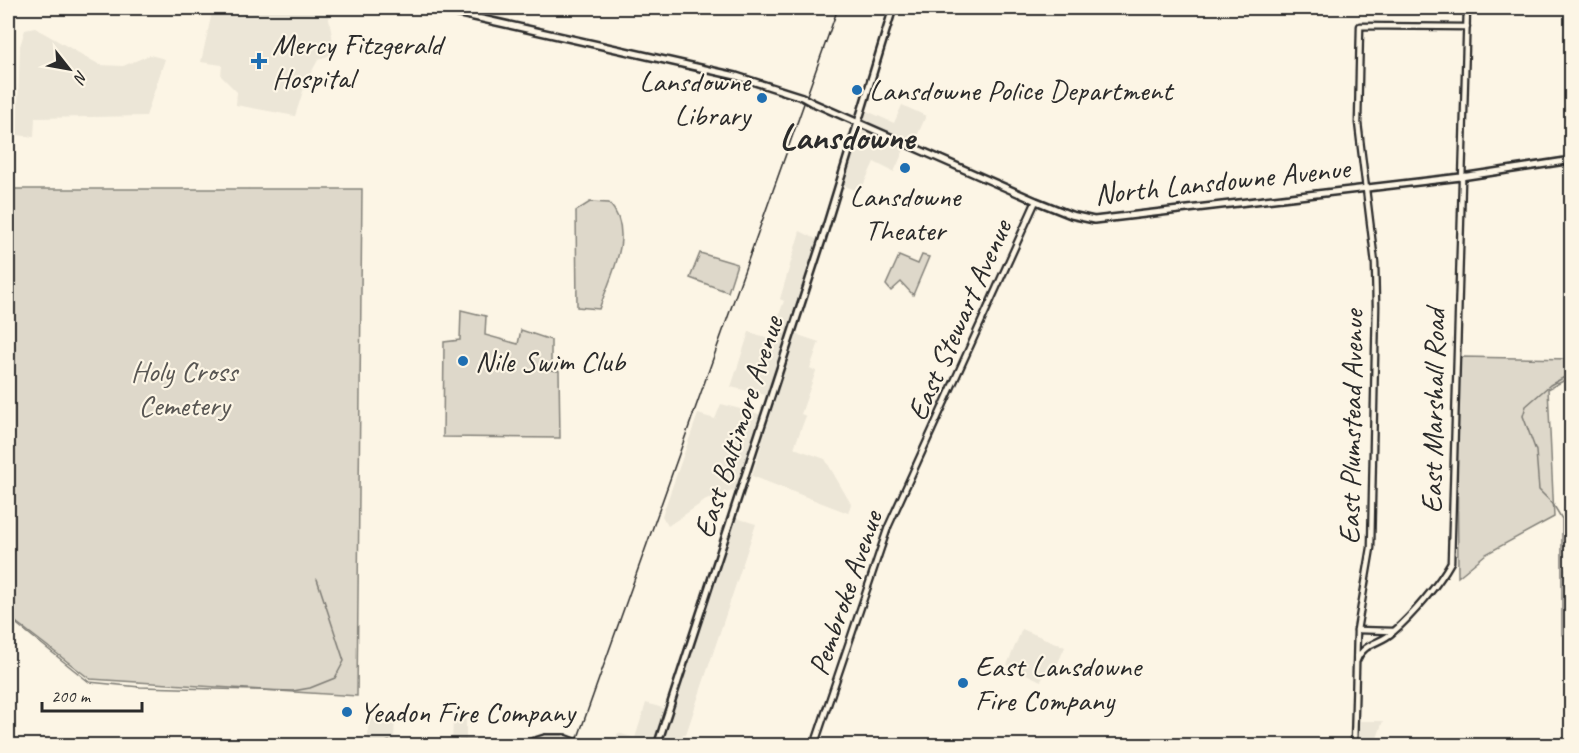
<svg xmlns="http://www.w3.org/2000/svg" width="1579" height="753" font-family="Caveat,sans-serif">
<rect width="100%" height="100%" fill="#fcf5e5"/>
<filter id="ink" filterUnits="userSpaceOnUse"><feTurbulence type="fractalNoise" baseFrequency=".0167" numOctaves="2"/><feDisplacementMap in="SourceGraphic" scale="12" xChannelSelector="R" yChannelSelector="G"/><feConvolveMatrix kernelMatrix="1 2 1 2 8 2 1 2 1" color-interpolation-filters="sRGB"/></filter>
<g filter="url(#ink)">
<g fill="#ece6d7">
<path d="M213,8H327L335,53L318,60L306,82L295,116L236,105L237,92L221,76L222,65L201,62Z"/>
<path d="M35,28L100,65L123,66L150,55L165,59L146,116L35,118L34,137L17,135L20,46L25,30Z"/>
<path d="M902,105L926,116L913,145L907,143L894,172L874,162L860,192L843,185L867,111L894,123Z"/>
<path d="M800,231L820,241L770,396L731,387L749,332L775,340L780,321L777,320L784,301L780,299Z"/>
<path d="M795,334L819,342L810,368L816,371L801,414L806,416L794,448L825,459L851,504L848,513L752,476Z"/>
<path d="M721,404L763,415L735,490L706,500L668,526L662,516L698,414L715,419Z"/>
<path d="M736,518L756,524L686,734H683L679,745H661Z"/>
<path d="M1563,568L1571,569V653H1567Z"/>
<path d="M1022,629L1065,647L1057,665L1050,663L1041,681L1007,665Z"/>
<path d="M646,703L666,709L654,745H613L618,733L635,738Z"/>
<path d="M395,717L394,739L384,745H368V718Z"/>
<path d="M453,718L466,719V745L452,746Z"/>
<path d="M1360,721H1383L1375,744L1358,745Z"/>
</g>
<g fill="#ded8ca" stroke="#84827a" stroke-width="1.5">
<path d="M8,189H362L357,696L90,679L8,616Z"/>
<path d="M590,202L609,203C636,232 611,275 599,309L577,307L576,211Z"/>
<path d="M700,253L737,264L728,292L690,278Z"/>
<path d="M922,255L929,257L913,295L901,282L891,291L886,285L899,256L918,264Z"/>
<path d="M461,310L486,316L485,335L518,344L521,330L551,340V370L559,371L560,438L443,437L444,342L460,340Z"/>
<path d="M1460,357L1571,359V377L1548,389L1554,517L1486,554L1458,577L1457,426Z"/>
</g>
<g fill="none" stroke-linecap="round" stroke-linejoin="round">
<g stroke="#7d7b74" stroke-width="1.5">
<path d="M8,617L89,682L140,687L293,691L310,688L335,678L344,661L317,579"/>
<path d="M1562,635V519L1553,504L1539,490L1536,451L1523,416L1526,406L1550,385L1572,373"/>
</g>
<g stroke="#2b2b2b" stroke-width="9">
<g id="secondary">
<path d="M1357,630L1393,631"/>
<path d="M1357,660C1364,642 1381,644 1393,632C1412,616 1439,584 1451,562L1467,8"/>
<path d="M814,746L888,527L1036,201"/>
<path d="M1354,746L1357,630L1371,548L1376,306L1375,263L1358,123L1360,26L1467,27"/>
</g>
</g>
<g stroke="#2b2b2b" stroke-width="10">
<g id="primary">
<path d="M434,8L736,76L802,97"/>
<path d="M811,102L1036,201L1071,215L1094,220L1461,177L1572,160"/>
<path d="M389,746L526,744L545,738H564"/>
<path d="M657,746L822,240L893,8"/>
</g>
</g>
<use href="#secondary" stroke="#fcf5e5" stroke-width="4.5"/>
<use href="#primary" stroke="#fcf5e5" stroke-width="5"/>
<path stroke="#2b2b2b" stroke-width="1.5" d="M575,746L838,8"/>
<g stroke="#2b2b2b" stroke-width="10" stroke-linecap="butt">
<g id="primary-bridge">
<path d="M802,97L811,102"/>
<path d="M564,738L585,746"/>
</g>
</g>
<use href="#primary-bridge" stroke="#fcf5e5" stroke-width="5"/>
</g>
</g>
<g fill="#1f6fb2" stroke="#fcf5e5" stroke-width="2">
<path d="M256 52h6v6h6v6h-6v6h-6v-6h-6v-6h6z"/>
<circle cx="857" cy="90" r="6"/>
<circle cx="762" cy="98" r="6"/>
<circle cx="905" cy="168" r="6"/>
<circle cx="463" cy="361" r="6"/>
<circle cx="963" cy="683" r="6"/>
<circle cx="347" cy="712" r="6"/>
</g>
<g text-anchor="middle" stroke-width="4.5" stroke-linejoin="round" paint-order="stroke">
<g font-size="30" fill="#2b2b2b" stroke="#fcf5e5" text-anchor="start">
<text x="272" y="54">Mercy Fitzgerald<tspan x="272" dy="34">Hospital</tspan></text>
<text x="750" y="91" text-anchor="end">Lansdowne<tspan x="750" dy="34">Library</tspan></text>
<text x="869" y="100">Lansdowne Police Department</text>
<text x="905" y="206" text-anchor="middle">Lansdowne<tspan x="905" dy="34">Theater</tspan></text>
<text x="475" y="371">Nile Swim Club</text>
<text x="975" y="676">East Lansdowne<tspan x="975" dy="34">Fire Company</tspan></text>
<text x="359" y="722">Yeadon Fire Company</text>
</g>
<g font-size="30" fill="#2b2b2b" stroke="#fcf5e5">
<text transform="translate(1222 181) rotate(-6)" y="10">North Lansdowne Avenue</text>
<text transform="translate(959 320) rotate(-66)" y="10">East Stewart Avenue</text>
<text transform="translate(1433 411) rotate(-89)" y="10">East Marshall Road</text>
<text transform="translate(738 427) rotate(-72)" y="10">East Baltimore Avenue</text>
<text transform="translate(1351 427) rotate(-89)" y="10">East Plumstead Avenue</text>
<text transform="translate(845 593) rotate(-71)" y="10">Pembroke Avenue</text>
</g>
<g font-size="30" fill="#585653" stroke="#fcf5e5">
<text x="184" y="381">Holy Cross<tspan x="184" dy="34">Cemetery</tspan></text>
</g>
<g font-size="36" font-weight="bold" fill="#2b2b2b" stroke="#fcf5e5">
<text x="847" y="149">Lansdowne</text>
</g>
</g>
<rect width="1579" height="753" fill="none" stroke="#fcf5e5" stroke-width="30"/>
<rect x="15" y="15" width="1549" height="723" fill="none" stroke="#2b2b2b" stroke-width="2" filter="url(#ink)"/>
<g transform="translate(69 69) rotate(121)" stroke="#fcf5e5" stroke-width="4.5" paint-order="stroke">
<path d="M0-4.5L10 22L0 15L-10 22Z" fill="#2b2b2b"/>
<text y="-9" font-size="16" font-weight="bold" text-anchor="middle" fill="#2b2b2b">N</text>
</g>
<path d="M42 702v9h100v-9" fill="none" stroke="#2b2b2b" stroke-width="3"/>
<text x="51" y="702" font-size="18" fill="#2b2b2b" stroke="#fcf5e5" stroke-width="4.5" paint-order="stroke">200 m</text>
</svg>
